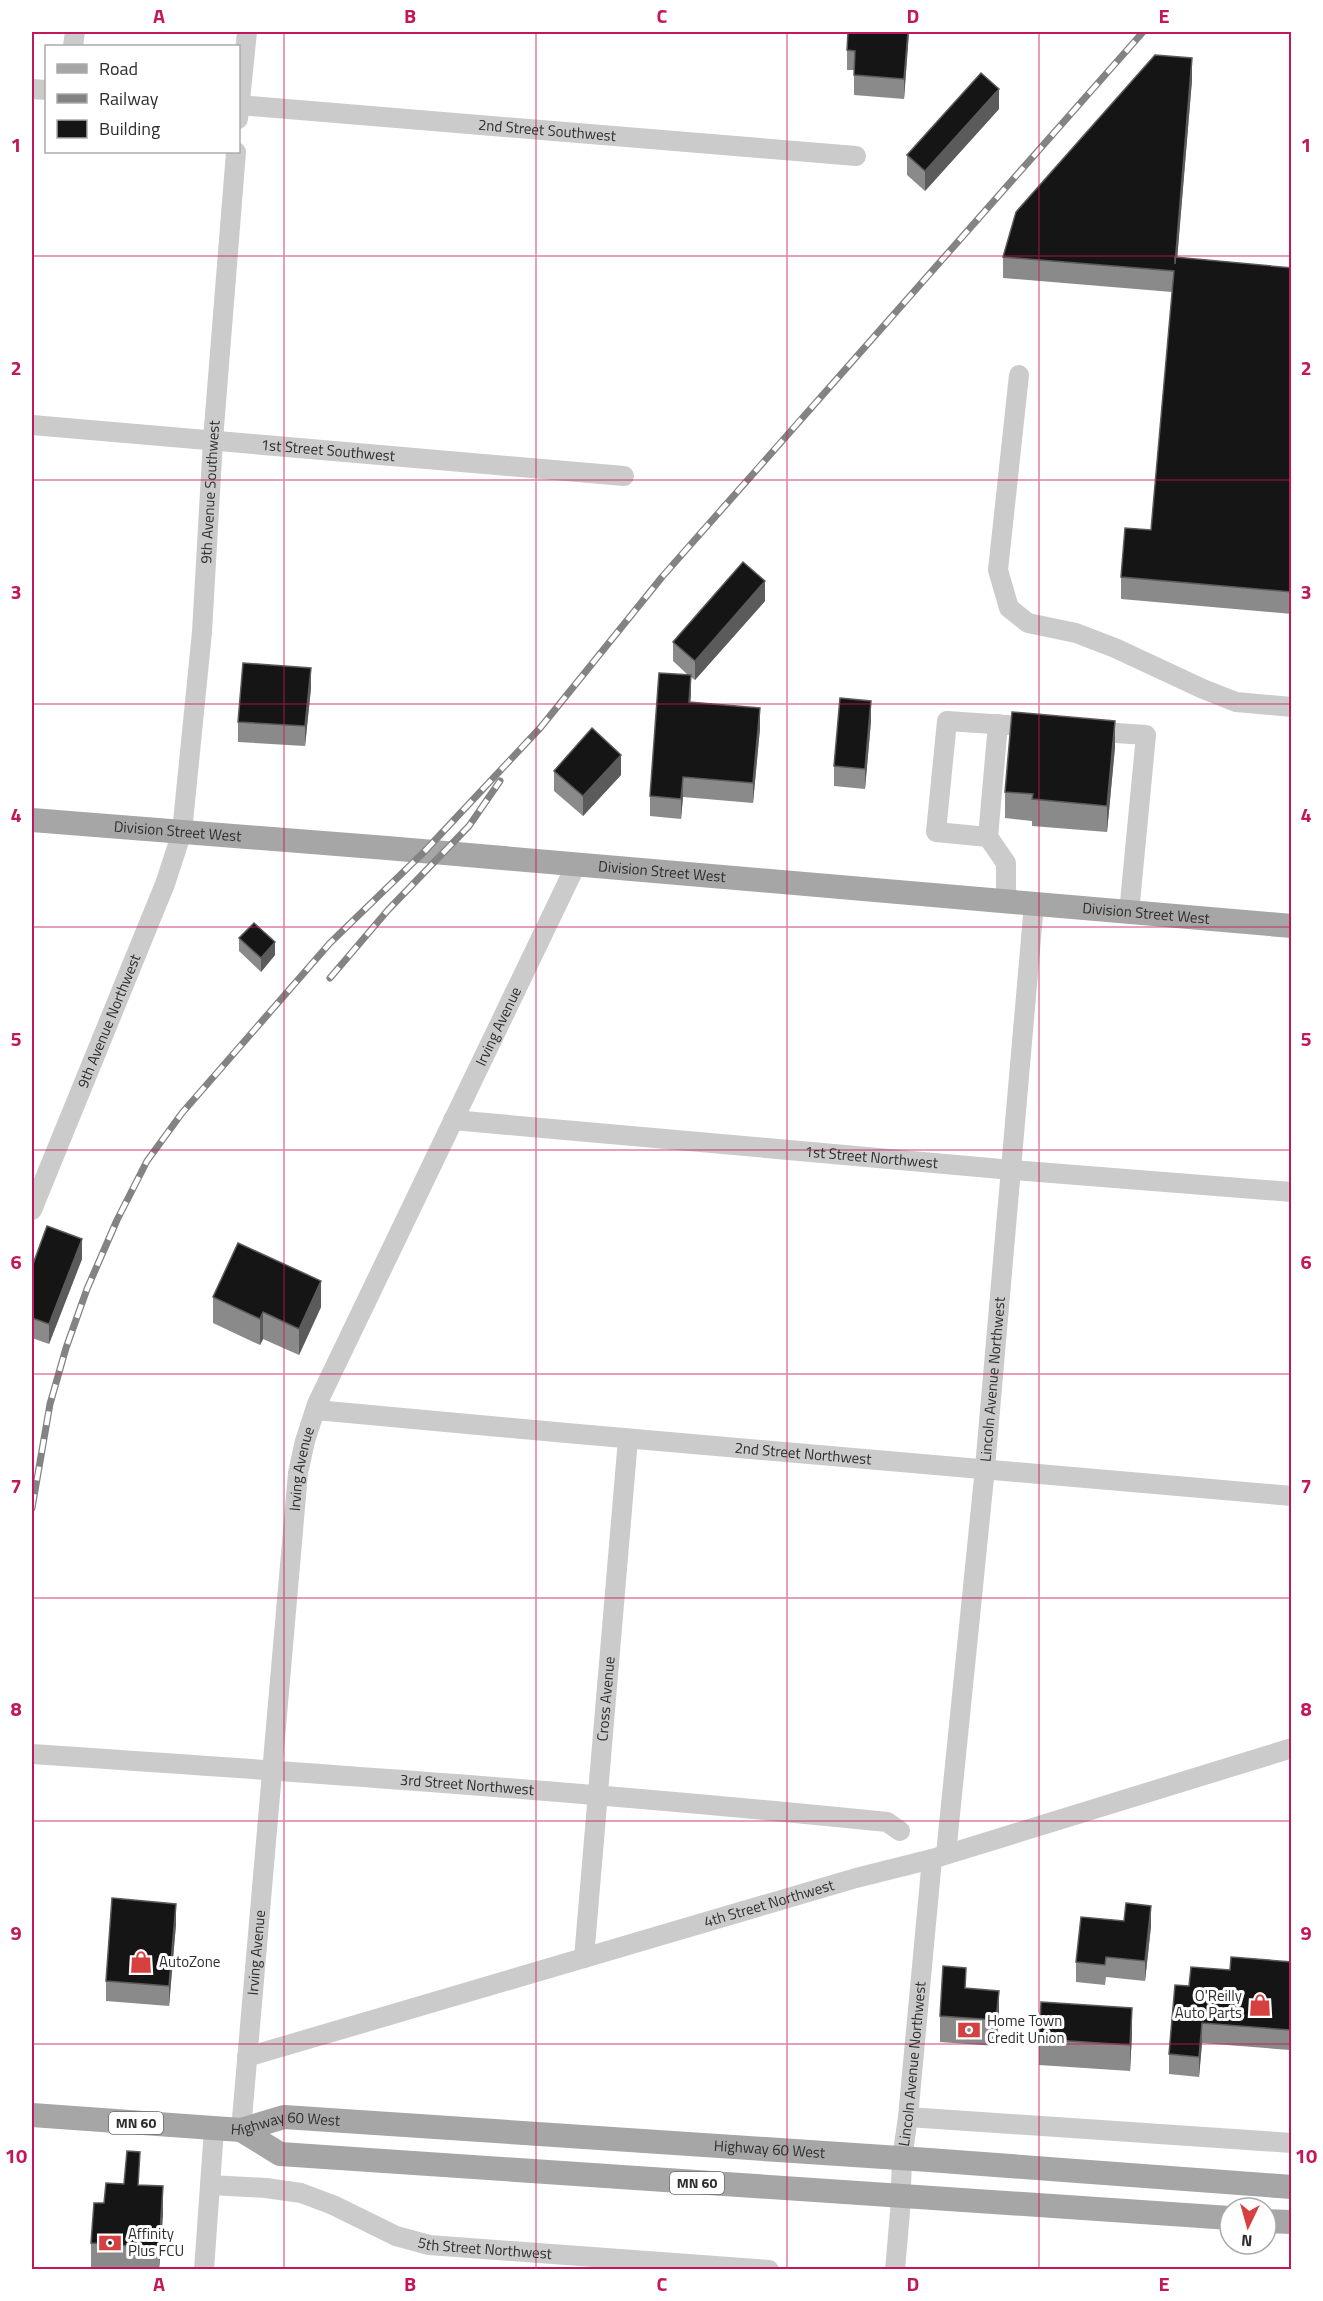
<svg xmlns="http://www.w3.org/2000/svg" width="1323" height="2301" font-family="'Titillium Web',sans-serif">
<rect width="100%" height="100%" fill="#fff"/>
<g fill="none" stroke-linecap="round" stroke-linejoin="round">
<g stroke="#cbcbcb" stroke-width="20">
<path d="M73,46L75,32"/>
<path d="M32,89L46,90"/>
<path id="s1" d="M238,105L856,156"/>
<path d="M238,119L247,32"/>
<path d="M1019,375L998,570L1009,608L1028,623L1076,633L1115,648L1203,689L1236,702L1292,707"/>
<path id="s2" d="M32,425L624,476"/>
<path d="M998,724L988,837L1006,863V902"/>
<path d="M1087,731L1146,735L1129,913"/>
<path d="M988,837L936,832L947,721L1037,727"/>
<path id="s3" d="M453,1120L1012,1170L1292,1192"/>
<path id="s4" d="M32,1210L165,884L182,832L202,632L213,440L236,152"/>
<path id="s5" d="M316,1410C641,1441 966,1467 1292,1496"/>
<path id="s6" d="M32,1754C317,1773 602,1793 887,1822L900,1831"/>
<path id="s7" d="M946,1854L985,1468L1034,904"/>
<path id="s8" d="M584,1958L628,1439"/>
<path id="s9" d="M247,2057L856,1878L932,1859L1292,1748"/>
<path d="M908,2117L1292,2143"/>
<path id="s10" d="M241,2130L298,1473L305,1441L317,1404L576,865"/>
<path id="s11" d="M210,2185L266,2188L301,2193L333,2205L396,2236L429,2245L769,2270"/>
<path d="M204,2270L214,2129"/>
<path id="s12" d="M895,2270L900,2212L902,2159L908,2117L932,1859"/>
</g>
<g stroke="#a6a6a6" stroke-width="24">
<path id="s13" d="M32,820L387,848L1292,926"/>
<path id="s14" d="M32,2115L241,2130L284,2117L929,2160L1292,2187"/>
<path d="M241,2130L280,2154L1230,2218"/>
<path d="M1266,2221L1292,2222"/>
</g>
<g stroke="#838383" stroke-width="7">
<g id="rail">
<path d="M330,978L388,910L469,826L500,781"/>
<path d="M32,1508L50,1404L66,1348L87,1289L117,1220L147,1161L182,1113L330,943L424,852L541,727L662,577L1143,32"/>
</g>
</g>
<use href="#rail" stroke="#fff" stroke-width="4.5" stroke-dasharray="14" stroke-linecap="butt"/>
</g>
<g fill="#8a8a8a">
<path d="M909,32L904,99L854,95V70H847V50Z"/>
<path d="M1192,80L1177,258L1292,268V614L1121,599V577L1151,530L1172,292L1003,278V257Z"/>
<path d="M999,109L925,191L907,175V155Z"/>
<path d="M765,601L695,680L691,677L690,702L760,728L753,803L683,797L681,819L650,816V796L688,675L673,661V642Z"/>
<path d="M311,688L305,746L238,742V722Z"/>
<path d="M871,721L865,789L834,786V766Z"/>
<path d="M1115,747L1107,832L1032,826V821L1005,818V792Z"/>
<path d="M554,771L621,775L583,816L554,791Z"/>
<path d="M239,938L275,955L261,972L239,951Z"/>
<path d="M82,1259L49,1344L32,1338V1267Z"/>
<path d="M213,1297L321,1307L299,1355L263,1339L260,1345L213,1323Z"/>
<path d="M176,1924L169,2006L106,2001V1981Z"/>
<path d="M1151,1926L1145,1981L1106,1977L1105,1985L1076,1982V1962Z"/>
<path d="M1292,1962V2028L1290,2050L1202,2043L1199,2077L1169,2074V2054L1189,1986L1230,1970Z"/>
<path d="M966,1988L999,2017L996,2046L940,2042V2016Z"/>
<path d="M1132,2034L1130,2071L1039,2065V2039Z"/>
<path d="M139,2185L163,2213L159,2270H91V2243L104,2203Z"/>
</g>
<g fill="#5b5b5b">
<path d="M908,32H909L904,99V79Z"/>
<path d="M1192,58V80L1175,285V264Z"/>
<path d="M999,89V109L925,191V171Z"/>
<path d="M765,581V601L695,680V661Z"/>
<path d="M311,668V688L305,746V726Z"/>
<path d="M691,675V695L689,722V702Z"/>
<path d="M871,701V721L865,789V769Z"/>
<path d="M760,708V728L753,803V783Z"/>
<path d="M1115,721V747L1107,832V806Z"/>
<path d="M621,755V775L583,816V796Z"/>
<path d="M683,777V797L681,819V799Z"/>
<path d="M275,942V955L261,972V958Z"/>
<path d="M82,1239V1259L49,1344V1324Z"/>
<path d="M321,1281V1307L299,1355V1329Z"/>
<path d="M263,1312V1339L260,1345V1319Z"/>
<path d="M176,1904V1924L169,2006V1986Z"/>
<path d="M1151,1906V1926L1145,1981V1961Z"/>
<path d="M999,1991V2017L996,2046V2020Z"/>
<path d="M1132,2008V2034L1130,2071V2045Z"/>
<path d="M1292,2008V2028L1290,2050V2030Z"/>
<path d="M1202,2023V2043L1199,2077V2057Z"/>
<path d="M163,2186V2213L159,2270V2248Z"/>
</g>
<g fill="#151515" stroke="#5b5b5b" stroke-width="1.5">
<path d="M848,32H908L904,79L854,75L855,51L847,50Z"/>
<path d="M1155,55L1192,58L1175,264V257L1292,268V592L1121,577L1125,528L1151,530L1174,271L1003,257L1016,212Z"/>
<path d="M981,73L999,89L925,171L907,155Z"/>
<path d="M743,562L765,581L695,661L673,642Z"/>
<path d="M243,663L311,668L305,726L238,722Z"/>
<path d="M659,673L691,675L689,702L760,708L753,783L683,777L681,799L650,796Z"/>
<path d="M840,698L871,701L865,769L834,766Z"/>
<path d="M1012,712L1115,721L1107,806L1032,799L1033,794L1005,792Z"/>
<path d="M592,728L621,755L583,796L554,771Z"/>
<path d="M254,923L275,942L261,958L239,938Z"/>
<path d="M47,1226L82,1239L49,1324L32,1318V1267Z"/>
<path d="M238,1243L321,1281L299,1329L263,1312L260,1319L213,1297Z"/>
<path d="M112,1898L176,1904L169,1986L106,1981Z"/>
<path d="M1126,1903L1151,1906L1145,1961L1106,1957L1105,1965L1076,1962L1081,1917L1124,1921Z"/>
<path d="M1231,1957L1292,1962V2008L1290,2030L1202,2023L1199,2057L1169,2054L1175,1985L1189,1986L1191,1967L1230,1970Z"/>
<path d="M943,1966L966,1968L965,1988L999,1991L996,2020L940,2016Z"/>
<path d="M1041,2002L1132,2008L1130,2045L1039,2039Z"/>
<path d="M127,2151L140,2152L138,2185L163,2186L159,2248L91,2243L94,2203H104L106,2183L124,2184Z"/>
</g>
<path fill="none" stroke="#c2185b" stroke-width="1.5" stroke-opacity="0.55" d="M284,32V2270M536,32V2270M787,32V2270M1039,32V2270M32,256H1292M32,480H1292M32,704H1292M32,927H1292M32,1150H1292M32,1374H1292M32,1598H1292M32,1821H1292M32,2044H1292"/>
<defs>
<g id="shop-bare" transform="scale(1.8)"><path d="M-5-2.5h2.3a2.7 3.5 0 0 1 5.4 0H5L5.5 6h-11ZM-1.5-2.5h3a1.5 2.3 0 0 0-3 0Z" fill="#d6403f" stroke="#fff" stroke-width="2.5" paint-order="stroke"/></g>
<g id="bank-bare" transform="scale(1.8)"><path d="M-6-4H6V4H-6ZM0-2.3a2.3 2.3 0 1 0 0 4.6a2.3 2.3 0 1 0 0-4.6Z" fill="#d6403f" stroke="#fff" stroke-width="2.5" paint-order="stroke"/></g>
</defs>
<g fill-rule="evenodd">
<use href="#shop-bare" x="141" y="1962"/>
<use href="#shop-bare" x="1260" y="2005"/>
<use href="#bank-bare" x="969" y="2030"/>
<use href="#bank-bare" x="110" y="2243"/>
</g>
<g text-anchor="middle" stroke-width="6" stroke-linejoin="round" paint-order="stroke">
<g fill="#fff" stroke="#6d6d6d" stroke-width="1.5">
<rect x="109" y="2112" width="54" height="22" rx="4.5"/>
<rect x="670" y="2172" width="54" height="22" rx="4.5"/>
</g>
<g font-size="14" font-weight="bold" fill="#2e2e2e">
<text x="136" y="2128">MN 60</text>
<text x="697" y="2188">MN 60</text>
</g>
<g font-size="15" fill="#2e2e2e" stroke="#fff">
<text dy="5" stroke="none"><textPath href="#s1" startOffset="310">2nd Street Southwest</textPath></text>
<text dy="5" stroke="none"><textPath href="#s2" startOffset="297">1st Street Southwest</textPath></text>
<text dy="5" stroke="none"><textPath href="#s4" startOffset="748">9th Avenue Southwest</textPath></text>
<text dy="5" stroke="none"><textPath href="#s13" startOffset="146">Division Street West</textPath></text>
<text dy="5" stroke="none"><textPath href="#s13" startOffset="632">Division Street West</textPath></text>
<text dy="5" stroke="none"><textPath href="#s13" startOffset="1118">Division Street West</textPath></text>
<text dy="5" stroke="none"><textPath href="#s4" startOffset="204">9th Avenue Northwest</textPath></text>
<text dy="5" stroke="none"><textPath href="#s10" startOffset="1150">Irving Avenue</textPath></text>
<text dy="5" stroke="none"><textPath href="#s3" startOffset="420">1st Street Northwest</textPath></text>
<text dy="5" stroke="none"><textPath href="#s7" startOffset="477">Lincoln Avenue Northwest</textPath></text>
<text dy="5" stroke="none"><textPath href="#s5" startOffset="489">2nd Street Northwest</textPath></text>
<text dy="5" stroke="none"><textPath href="#s10" startOffset="664">Irving Avenue</textPath></text>
<text dy="5" stroke="none"><textPath href="#s8" startOffset="260">Cross Avenue</textPath></text>
<text dy="5" stroke="none"><textPath href="#s6" startOffset="436">3rd Street Northwest</textPath></text>
<text dy="5" stroke="none"><textPath href="#s9" startOffset="544">4th Street Northwest</textPath></text>
<text dy="5" stroke="none"><textPath href="#s10" startOffset="178">Irving Avenue</textPath></text>
<text dy="5" stroke="none"><textPath href="#s12" startOffset="207">Lincoln Avenue Northwest</textPath></text>
<text dy="5" stroke="none"><textPath href="#s14" startOffset="255">Highway 60 West</textPath></text>
<text dy="5" stroke="none"><textPath href="#s14" startOffset="741">Highway 60 West</textPath></text>
<text dy="5" stroke="none"><textPath href="#s11" startOffset="286">5th Street Northwest</textPath></text>
</g>
<g font-size="15" fill="#2e2e2e" stroke="#fff" text-anchor="start">
<text x="159" y="1967">AutoZone</text>
<text x="1242" y="2001" text-anchor="end">O'Reilly<tspan x="1242" dy="17">Auto Parts</tspan></text>
<text x="987" y="2026">Home Town<tspan x="987" dy="17">Credit Union</tspan></text>
<text x="128" y="2239">Affinity<tspan x="128" dy="17">Plus FCU</tspan></text>
</g>
</g>
<rect width="1323" height="2301" fill="none" stroke="#ffffff" stroke-width="66"/>
<rect x="45" y="45" width="195" height="108" fill="#ffffff" stroke="#ababab" stroke-width="1.5"/>
<rect x="57" y="64" width="30" height="9" fill="#a6a6a6" stroke="#ababab" stroke-width="1.5"/>
<text x="99" y="75" font-size="18" fill="#2e2e2e">Road</text>
<rect x="57" y="94" width="30" height="9" fill="#838383" stroke="#ababab" stroke-width="1.5"/>
<text x="99" y="105" font-size="18" fill="#2e2e2e">Railway</text>
<rect x="57" y="120" width="30" height="18" fill="#151515" stroke="#ababab" stroke-width="1.5"/>
<text x="99" y="135" font-size="18" fill="#2e2e2e">Building</text>
<g transform="translate(1248 2226) rotate(185)"><circle r="28" fill="#ffffff" stroke="#ababab" stroke-width="1.5"/>
<path d="M0-4.5L10 22L0 15L-10 22Z" fill="#d6403f"/>
<text y="-9" font-size="16" font-weight="bold" text-anchor="middle" fill="#2e2e2e">N</text>
</g>
<rect x="33" y="33" width="1257" height="2235" fill="none" stroke="#c2185b" stroke-width="2"/>
<g font-size="20" text-anchor="middle" font-weight="bold" fill="#c2185b">
<text x="159" y="23">A</text>
<text x="410" y="23">B</text>
<text x="662" y="23">C</text>
<text x="913" y="23">D</text>
<text x="1164" y="23">E</text>
<text x="16" y="152">1</text>
<text x="1306" y="152">1</text>
<text x="16" y="375">2</text>
<text x="1306" y="375">2</text>
<text x="16" y="599">3</text>
<text x="1306" y="599">3</text>
<text x="16" y="822">4</text>
<text x="1306" y="822">4</text>
<text x="16" y="1046">5</text>
<text x="1306" y="1046">5</text>
<text x="16" y="1269">6</text>
<text x="1306" y="1269">6</text>
<text x="16" y="1493">7</text>
<text x="1306" y="1493">7</text>
<text x="16" y="1716">8</text>
<text x="1306" y="1716">8</text>
<text x="16" y="1940">9</text>
<text x="1306" y="1940">9</text>
<text x="16" y="2163">10</text>
<text x="1306" y="2163">10</text>
<text x="159" y="2291">A</text>
<text x="410" y="2291">B</text>
<text x="662" y="2291">C</text>
<text x="913" y="2291">D</text>
<text x="1164" y="2291">E</text>
</g>
</svg>
